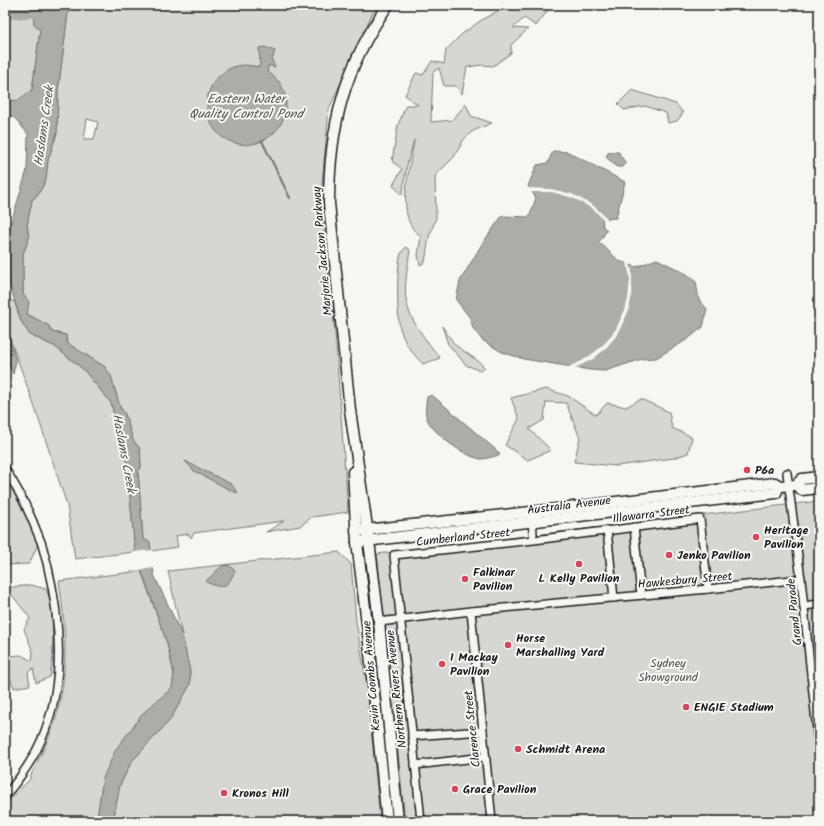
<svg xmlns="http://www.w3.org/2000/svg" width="824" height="826" font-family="Kalam,sans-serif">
<rect width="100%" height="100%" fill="#f6f6f2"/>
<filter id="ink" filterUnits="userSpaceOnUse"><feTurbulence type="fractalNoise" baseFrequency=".025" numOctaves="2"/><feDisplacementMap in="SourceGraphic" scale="8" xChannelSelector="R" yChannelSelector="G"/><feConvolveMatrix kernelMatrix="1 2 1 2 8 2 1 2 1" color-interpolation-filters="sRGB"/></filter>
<g filter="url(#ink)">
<g fill="#d6d6d2" stroke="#797977" fill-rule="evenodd">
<path d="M5,5H35L33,11L40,30L32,90L17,101L5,99Z"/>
<path d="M69,5H380L372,14L329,109L322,183L323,221L335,333L348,512L312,517L300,526L266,532L284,521L194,533L191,538L188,534L176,536L178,547L151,551L143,539L138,471L141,467L140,449L133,440L125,414L120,407L111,376L105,367L67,343L66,335L52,332L49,326L27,314L23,294V254L29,238L27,225L32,200L38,195L46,179L48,160L57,133L58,91ZM87,119L98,122L94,139H84Z"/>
<path d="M509,5H552L536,26L524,18L513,28L528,29L511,45V53L493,66L482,65L467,67L462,94L456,86H444L439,68L433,72L431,122L452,120L466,104L471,116L492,123L473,131L464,139L454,157L435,176L436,218L429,237L425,262L420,265L418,255L421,236C393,219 411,167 414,140L407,165L402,195L393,185L402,169L392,161L398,125L406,105H418L405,95L416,73L423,75L432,61L444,64L446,50L462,34L483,19Z"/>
<path d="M632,90L676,104L683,113L677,121L668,123L666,113L645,106L624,110L618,104Z"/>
<path d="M406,247L410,250C408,264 404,285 406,299C409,321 427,341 440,358L423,364C412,353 404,343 400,328C397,317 396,260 402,252C403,250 405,249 406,247Z"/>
<path d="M5,301H14L21,321L30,335L54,346L83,369L111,403L127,463L135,552L75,559L67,505L34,405L10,339L5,313Z"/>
<path d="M442,326L455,345L478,361L485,368L481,371L466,365L448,344Z"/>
<path d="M546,389L568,396L596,415L607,403L626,407L641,399L669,412L672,428L692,437L688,453L674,458L616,466L574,462L580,438L566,403L546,402L544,420L529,429L551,450L528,460L505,445L519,419L511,398Z"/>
<path d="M5,477L10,485L39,542L29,564L5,565Z"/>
<path d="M819,501V821H405L377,554Z"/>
<path d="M339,552L351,564L356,621L367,686L380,821H113L120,785L132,761L170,720L190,685V672L168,571Z"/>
<path d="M141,571L167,643L174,674L172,688L163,696L103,778L98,812L95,821H5V805L30,779V777C39,759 49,740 55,721C69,675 66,627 59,581Z"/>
<path d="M31,585L46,589L52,603L53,657L50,677L36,683L33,668L28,673L30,685L14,688L5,668V647L8,656L21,655L32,661L33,652L24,629L30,618L12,595L5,599V588Z"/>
</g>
<g fill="#acaca9" stroke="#727271">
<path d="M35,5H69L58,91L57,133L48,160L46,179L42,188L32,200L27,225L29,238L23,254V294L29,302L27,314L49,326L52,332L66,335L67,343L105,367L111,376L120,407L125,414L133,440L140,449L141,467L138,471L143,539L150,542L154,575L182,635L190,672V685L170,720L132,761L120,785L113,821H95L98,812L103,778L116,749L144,712L172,688L174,674L167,643L135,552L127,463L111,403L83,369L54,346L30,335L21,321L6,273L9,230L27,170L28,134L14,117H5V99L17,101L32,90L40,30L34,24L33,11Z"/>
<path d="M264,47L275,51L272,60L275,68L269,65L267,71C273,76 280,81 283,89C298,127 255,160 222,137C212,129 207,118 207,105C206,88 219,71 236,66C244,64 252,66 260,67L259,48Z"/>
<path d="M553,151L568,152L625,182L616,218L602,219L603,227L607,230L599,242L619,261L636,267L657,259L687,274L696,282L699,300L707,309L703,327L688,339L656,358L642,359L605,371L590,370L524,359L502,352L482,340L473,328L470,318L456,300L460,281L482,244L502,216L529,217L536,198L528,186L537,165L548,163Z"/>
<path d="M612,152H619C620,157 624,159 626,164L622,167H617L607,158L606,157L608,153Z"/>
<path d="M5,323L16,361L13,374C6,361 5,337 5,323Z"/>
<path d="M432,395L496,450L500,455C494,456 487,459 481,459C465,457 430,432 426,416C425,409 426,403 427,397Z"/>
<path d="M185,461L231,484L238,493L232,491L194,471Z"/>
<path d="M229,565L235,571C227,588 223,590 206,582V581L222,566Z"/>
</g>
<g fill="#f6f6f2">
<path d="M527,188L551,189L572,194L594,206L610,221H605L593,209L573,198L552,192H530Z"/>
<path d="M627,262L630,263L632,272V293L629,310L617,335L605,349L593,359L573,369L566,368L582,361L595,352L606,342L616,329L624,312L628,299L630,279Z"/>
<path d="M153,550L155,568L139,570L133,552Z"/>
</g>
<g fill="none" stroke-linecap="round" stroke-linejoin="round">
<path stroke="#727271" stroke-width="2" d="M262,141L290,198"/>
<path stroke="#acaca9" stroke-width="13" d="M5,12C19,12 35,13 47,5"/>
<g stroke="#1c1c1c" stroke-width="10">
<g id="street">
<path d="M5,469C19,490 30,513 39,537C43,545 44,554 47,563C60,617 65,678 45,731C36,756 22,776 5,796"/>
<path d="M787,473L801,579L819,750"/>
<path d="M532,518L533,534"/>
<path d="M634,527L641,595"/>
<path d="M607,530L614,598"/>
<path d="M804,606L819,604"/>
<path d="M471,611L492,821"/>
<path d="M379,622L471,611L708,589L801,579"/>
<path d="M412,736L483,731"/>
<path d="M415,765L485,757"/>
<path d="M421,821L394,555L534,540L700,519L708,589"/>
</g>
</g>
<g stroke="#1c1c1c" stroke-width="13">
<g id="secondary">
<path d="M388,5C344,67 329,128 329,203L350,410L369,541L379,622L398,821"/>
<path d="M353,472L357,542L367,624L387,821"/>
<path d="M796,485L802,490L819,488"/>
<path d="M356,531L531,512L775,483L779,486L796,485L802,479L819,477"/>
<path d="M357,542L776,493L779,486"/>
</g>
</g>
<use href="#street" stroke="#f6f6f2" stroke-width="7"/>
<use href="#secondary" stroke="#f6f6f2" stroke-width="10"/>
</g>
</g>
<g fill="#d1495b" stroke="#f6f6f2" stroke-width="1.5">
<circle cx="747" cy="470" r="4"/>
<circle cx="756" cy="537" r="4"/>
<circle cx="669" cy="555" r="4"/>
<circle cx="579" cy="564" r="4"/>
<circle cx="465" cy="579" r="4"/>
<circle cx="508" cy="645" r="4"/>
<circle cx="442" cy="664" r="4"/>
<circle cx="686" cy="707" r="4"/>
<circle cx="518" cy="749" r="4"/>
<circle cx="455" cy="789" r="4"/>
<circle cx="224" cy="793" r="4"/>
</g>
<g text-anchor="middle" stroke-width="4" stroke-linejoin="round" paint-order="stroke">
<g font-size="12" fill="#1c1c1c" stroke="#f6f6f2">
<text transform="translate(322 251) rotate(-95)" y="4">Marjorie Jackson Parkway</text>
<text transform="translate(569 505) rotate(-7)" y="4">Australia Avenue</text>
<text transform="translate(651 514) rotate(-7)" y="4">Illawarra Street</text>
<text transform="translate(463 537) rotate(-6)" y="4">Cumberland Street</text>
<text transform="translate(685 580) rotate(-5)" y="4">Hawkesbury Street</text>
<text transform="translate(794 612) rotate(-96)" y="4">Grand Parade</text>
<text transform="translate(371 676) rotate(-95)" y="4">Kevin Coombs Avenue</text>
<text transform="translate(396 689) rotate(-96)" y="4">Northern Rivers Avenue</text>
<text transform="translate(472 729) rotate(-96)" y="4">Clarence Street</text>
</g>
<g font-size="12" font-weight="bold" fill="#1c1c1c" stroke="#f6f6f2" text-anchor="start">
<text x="755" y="474">P6a</text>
<text x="764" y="534">Heritage<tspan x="764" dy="14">Pavilion</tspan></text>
<text x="677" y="559">Jenko Pavilion</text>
<text x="473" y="576">Falkinar<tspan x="473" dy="14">Pavilion</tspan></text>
<text x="579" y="582" text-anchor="middle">L Kelly Pavilion</text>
<text x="516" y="642">Horse<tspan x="516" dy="14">Marshalling Yard</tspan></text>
<text x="450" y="661">I Mackay<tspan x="450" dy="14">Pavilion</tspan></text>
<text x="694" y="711">ENGIE Stadium</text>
<text x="526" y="753">Schmidt Arena</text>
<text x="463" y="793">Grace Pavilion</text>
<text x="232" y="797">Kronos Hill</text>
</g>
<g font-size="12" fill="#545453" stroke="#f6f6f2">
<text x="668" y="667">Sydney<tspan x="668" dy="14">Showground</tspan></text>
</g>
<g font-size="13" font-style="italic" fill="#565654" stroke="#f6f6f2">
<text x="246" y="103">Eastern Water<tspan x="246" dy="15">Quality Control Pond</tspan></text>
<text transform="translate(43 126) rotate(-82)" y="5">Haslams Creek</text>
<text transform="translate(125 453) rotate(79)" y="5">Haslams Creek</text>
</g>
</g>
<rect width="824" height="826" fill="none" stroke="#f6f6f2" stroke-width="20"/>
<rect x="10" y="10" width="804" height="806" fill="none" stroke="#1c1c1c" stroke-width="1.5" filter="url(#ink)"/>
</svg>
